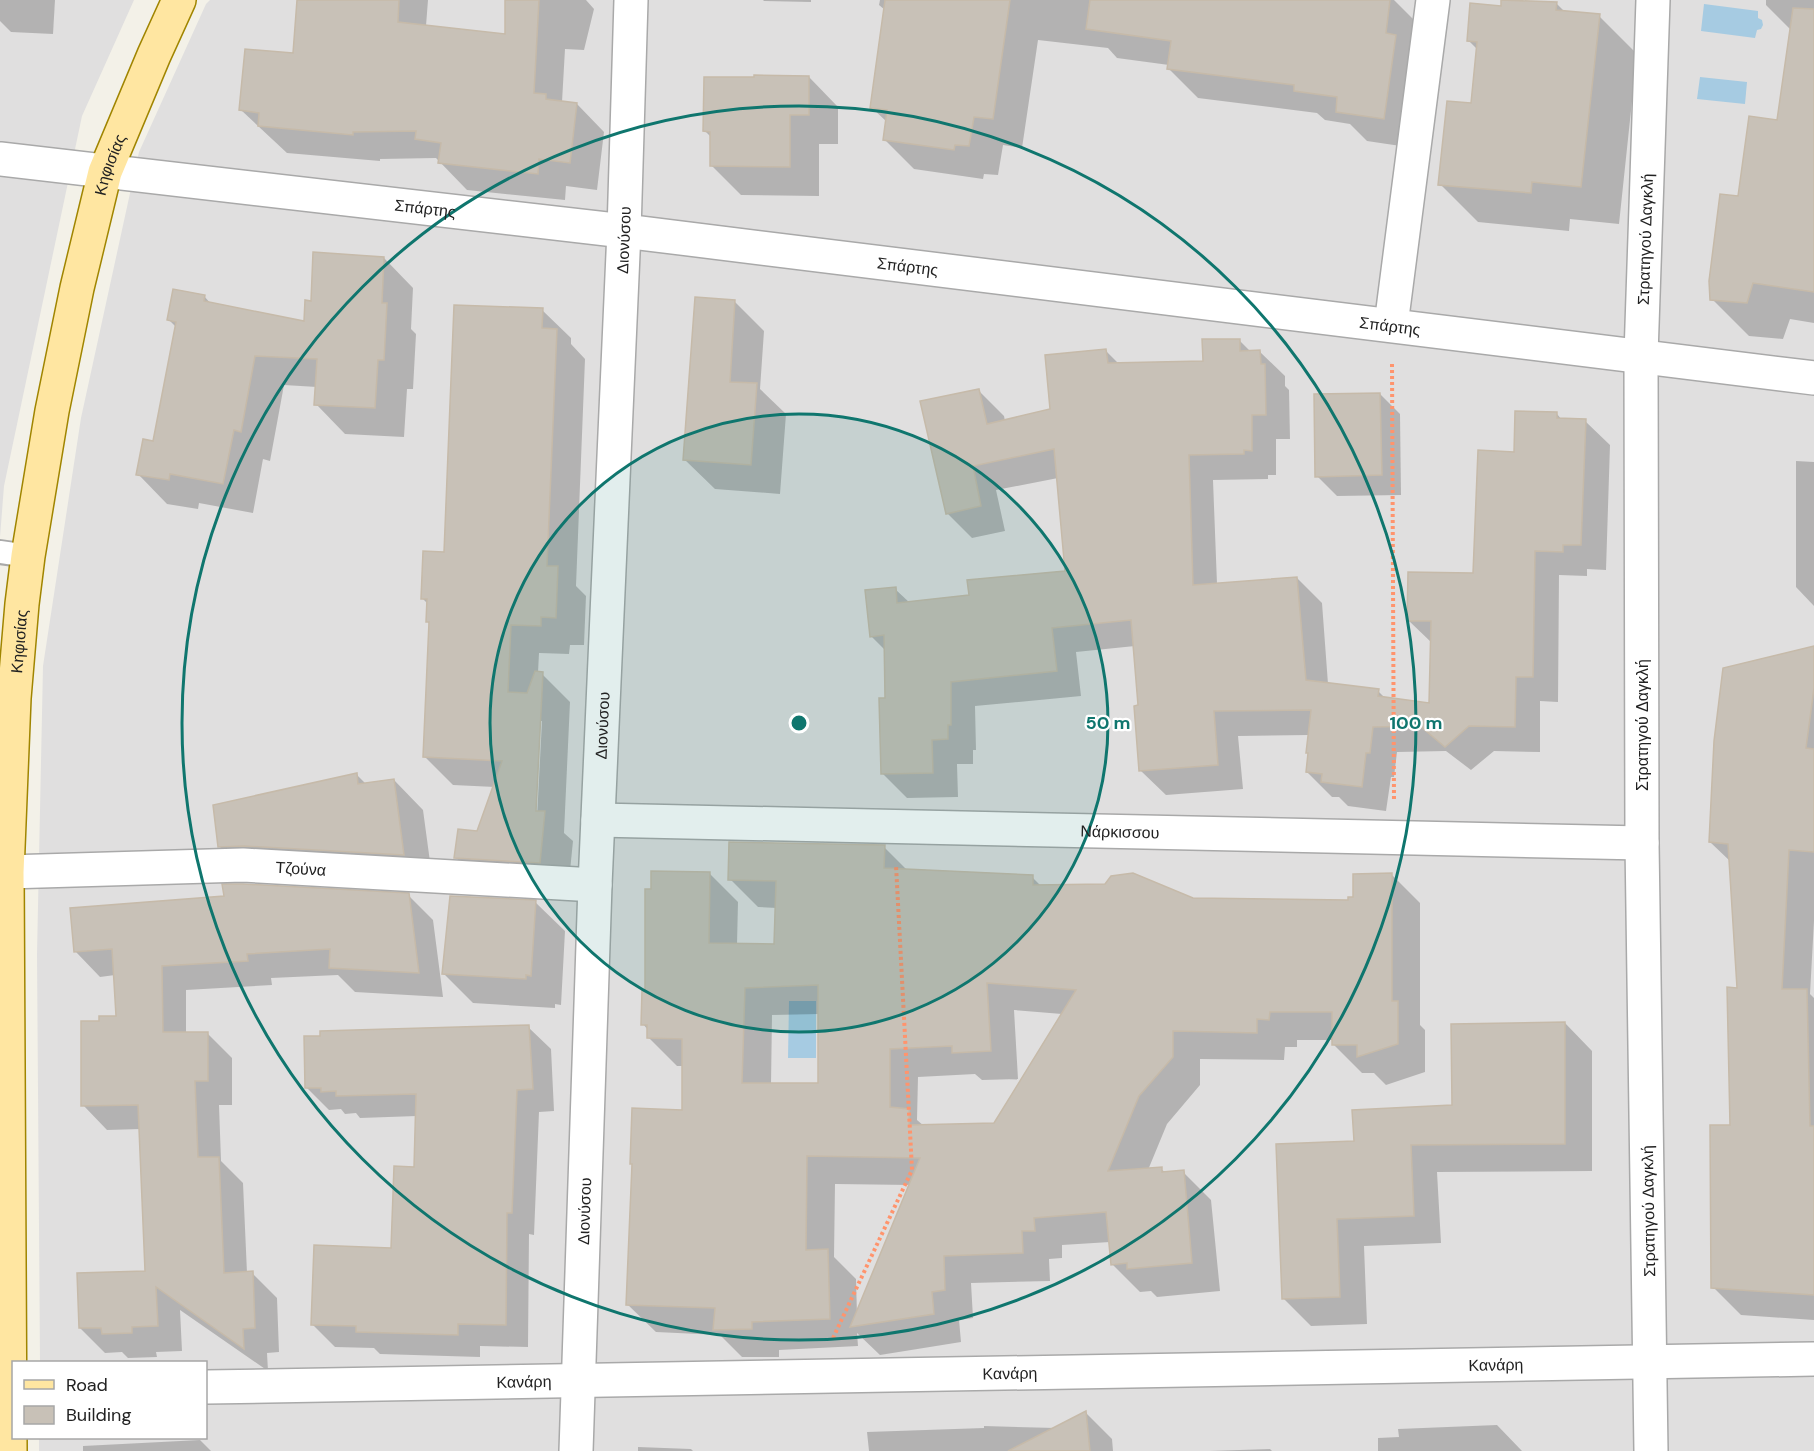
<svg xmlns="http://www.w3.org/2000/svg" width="1814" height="1451" font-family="'DM Sans',sans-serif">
<rect width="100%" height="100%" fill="#f3f1e8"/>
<g fill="#e0dfdf">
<path d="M0,0H134L82,116L4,486L0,537Z"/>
<path d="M210,0H1814V1451H39V1438H206V1362H40L37,954L43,666L81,418L139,152L206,4Z"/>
</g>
<g fill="#a6cbe2">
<path d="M1704,4L1758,11V18L1762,20L1763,25L1761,29L1757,30L1755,38L1701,31Z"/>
<path d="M1700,77L1747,82L1745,104L1697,99Z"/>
<path d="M789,1001H816V1058H788Z"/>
</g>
<g fill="#0003" fill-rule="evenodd">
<path d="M0,0H55L53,34L11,32L0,21Z"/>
<path d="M298,0H428L426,26L506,35L508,0H586L594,9L584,50L565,49L562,102L577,104L604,132L597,190L566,186L565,200L467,190L436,158L380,159V161L287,153L241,110L295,55Z"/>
<path d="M763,0H811V2L764,1Z"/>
<path d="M880,0H1394L1419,25L1414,148L1367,141L1350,124L1325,120L1317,113L1198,98L1169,69V65L1117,58L1108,48L1038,40L1022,148L1003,145L998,175L984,174L983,179L914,169L885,140L887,122L872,108L885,10L879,5Z"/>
<path d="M1503,0L1556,3L1565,12L1599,16L1637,54L1619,224L1570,219L1569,231L1478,222L1440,184L1473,105L1478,50L1468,40L1502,7Z"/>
<path d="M1766,0H1814V323L1790,319L1783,339L1749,336L1712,299L1740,198L1778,121L1792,31L1766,5Z"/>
<path d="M809,77L838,107V144H819V196L741,195L711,165L712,138L705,131Z"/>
<path d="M384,258L413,288L411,329L416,334L413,389H407L404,437L345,434L316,404L317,387L284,385L270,461L263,459L253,513L199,503L198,509L167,504L138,474L155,443L177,328L169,320L204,296L211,304L305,322L312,302Z"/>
<path d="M734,301L764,331L760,389L786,414L780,494L715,489L685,460Z"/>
<path d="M542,310L571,338V344L585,359L576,586L586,596L584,645H570L569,654L539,653L538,673L542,674L570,702L564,833L573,841L568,891L485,886L456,858L478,832L495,787L453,785L424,756L430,624L427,621L428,604L422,598L445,553ZM539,721H542L537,818H534Z"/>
<path d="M1239,340L1251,352H1260L1285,376V386L1289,390L1290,439H1276V475H1268V479L1213,480L1217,584L1297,578L1322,603L1328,684L1378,691L1386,699L1430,705L1432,643L1408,620L1475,575L1516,453L1557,414L1562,420L1585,421L1610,445L1606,570L1587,569V576L1559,575L1558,702L1540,701V752L1494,751L1471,770L1446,751L1397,752L1394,777H1391L1386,811L1348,806L1339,797H1332L1307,772L1309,735L1238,736L1243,789L1166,795L1141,771L1140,707L1135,646L1076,652L1081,696L975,706L976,750H973V764H957L958,797L907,798L882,773L887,699L886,651L871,636L895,589L910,603L970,597L1067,572L1058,478L996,490L1005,531L972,538L947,513L979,391L1004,416L1005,421L1052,410L1106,351L1119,364L1204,363Z"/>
<path d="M1380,394L1400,414L1401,495L1337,496L1317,476Z"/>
<path d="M1796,461L1814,462V606L1796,587Z"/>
<path d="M1814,647V921L1810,994L1814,998V1320L1741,1315L1713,1287L1732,1127L1738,989L1731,862L1710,842Z"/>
<path d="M356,774L366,784L394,780L423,810L433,884L249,876L219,846Z"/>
<path d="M884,847L908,871L1032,877L1042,887L1192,900L1349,901L1392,875L1420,903V1025L1425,1030V1072L1386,1085L1374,1073H1362L1334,1045V1040H1297V1047H1285L1284,1060L1200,1059V1085L1167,1124L1148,1170L1161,1169L1166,1173L1183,1172L1211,1200L1220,1291L1157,1297L1151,1291L1140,1292L1112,1264L1110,1242L1062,1245V1258L1049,1259L1050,1281L971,1283L973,1318L959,1320L961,1342L880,1355L857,1333L858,1346L779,1350V1357H742L720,1335L656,1332L627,1304L684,1111V1066H677L649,1038L648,1030L643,1024L646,992L710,874L738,902L737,945L776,946L777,908L758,907L730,879ZM1014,1010L1062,1014L995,1124L924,1126L917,1120L918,1077L975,1074L982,1080L1018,1079ZM820,1014V1085H771L772,1015ZM835,1184L911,1185L857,1315L856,1279L834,1257Z"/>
<path d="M408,895L433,920L443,997L355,992L338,975L271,978L272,985L186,990V1033H207L232,1058V1105H219L221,1161L243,1183L247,1273H252L277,1298L279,1352L267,1353L268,1371L180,1310L182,1351L156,1352L157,1357L128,1358L122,1352L105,1353L80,1328L147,1272L141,1129L107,1130L83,1105L100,1023L118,1017L115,975L100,977L76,952Z"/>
<path d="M535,902L565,931L561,1005L555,1004V1008L473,1003L444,974Z"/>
<path d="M1565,1023L1592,1051V1171L1437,1172L1441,1243L1364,1246L1367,1324L1311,1326L1283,1298L1356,1143L1453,1107Z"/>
<path d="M528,1027L551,1049L554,1111L539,1112L534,1235L529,1234L528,1347L480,1346V1357L380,1354L374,1348L335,1347L312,1324L392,1249L415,1168L417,1116L360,1118L356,1113L345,1114L341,1109L329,1110L306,1087Z"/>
<path d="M1086,1413L1112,1439L1113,1451H869L867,1432L984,1428V1426L1056,1428Z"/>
<path d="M1497,1425L1522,1451H1378V1438L1399,1437L1398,1429Z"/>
<path d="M200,1440L211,1451H83V1446Z"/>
<path d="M638,1447L691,1449L693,1451H638Z"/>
<path d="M1270,1449L1272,1451H1209Z"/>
</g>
<g fill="#c8c1b7" stroke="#c6baa9" stroke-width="1.5" fill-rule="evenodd">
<path d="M297,0H399L398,22L505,34V0H539L534,93L546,94V99L577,103L570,163L539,159L538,174L438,163L441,143L415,139L416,131L353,132V135L258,126L259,113L239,110L245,49L293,53Z"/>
<path d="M885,0H1010L993,119L974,117L969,146L955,145L954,150L883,140L887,110L870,108Z"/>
<path d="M1090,0H1390L1386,33L1396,35L1384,119L1336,112L1337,97L1294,91V85L1167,69L1171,41L1086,29Z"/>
<path d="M1501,0L1557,2L1556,10L1600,14L1581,187L1532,182L1531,193L1438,185L1447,101L1471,103L1477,42L1467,41L1470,3L1501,6Z"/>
<path d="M1793,8L1814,9V292L1753,283L1747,303L1710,300L1709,281L1720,194L1738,196L1749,116L1777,120Z"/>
<path d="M754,75L809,76V115H790V167L710,166V132L703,131L704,77H754Z"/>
<path d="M313,252L384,257L382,303H387L384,360H378L375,408L314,405L317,359L255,356L241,432L234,430L223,484L170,474L169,480L136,475L143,439L153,441L176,322L167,320L173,289L205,295L204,301L304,321L305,300L311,301Z"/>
<path d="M695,297L735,300L730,382L757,383L751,465L683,460Z"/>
<path d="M454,305L543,308L542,328L557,329L547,566H558L556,618L541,617V626L511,625L508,692L527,693L535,671L543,672L536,811H545L540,863L454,858L458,829L477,831L502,761L423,757L429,622H426L427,599H421L423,551L444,552Z"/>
<path d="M1202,339H1240V351L1260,350L1261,364H1265L1266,415H1252V451L1244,450V454L1189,455L1193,585L1297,577L1306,680L1379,689L1378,696L1429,703L1431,621H1407L1408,572L1473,573L1478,450L1514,452L1515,411L1557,412V418L1586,419L1581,545H1563V552L1535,551L1533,677H1516L1515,727L1469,726L1445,747L1420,726L1373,727L1370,753H1366L1362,787L1321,782L1322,774L1306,772L1308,753H1306L1311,710L1214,711L1218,765L1139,771L1134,706L1138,705L1131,620L1052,628L1057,671L951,682V725H948V739L932,740L933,773L881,774L879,698H885L884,635L870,637L865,590L896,587L897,603L969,595L967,580L1065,571L1054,449L973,466L981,506L946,514L920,401L979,389L987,424L1050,409L1045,355L1106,349L1108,363L1203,361Z"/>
<path d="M1380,393L1382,475L1315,477L1314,394Z"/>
<path d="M1814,646V688L1806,748L1814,749V852L1789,850L1782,989H1807L1810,1126H1814V1295L1711,1288L1710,1125H1730L1727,987L1737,988L1728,844L1709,842L1714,741L1723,668Z"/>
<path d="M357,773L358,784L394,779L404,855L244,846L218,847L213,805Z"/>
<path d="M729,842L885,845L884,868L1033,875V885L1105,884L1111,876L1133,873L1193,898L1348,900V897H1353V874L1392,873V1001H1398V1044L1357,1057V1045H1332V1012H1270L1269,1020L1257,1019V1033L1173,1031V1057L1139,1096L1108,1171L1162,1167V1172L1184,1170L1192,1263L1127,1269V1263L1111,1265L1106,1212L1034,1218L1035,1231H1022L1023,1253L944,1256L945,1290L932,1292L934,1314L850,1327L920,1158L807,1156L806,1250L828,1249L830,1319L752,1322V1329L713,1330L715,1308L626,1305L632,1164H630L632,1108L682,1110V1039L647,1038V1025H641L642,990H645V889H651V871L710,872L709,943L774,944L776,881L728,880ZM987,983L1076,990L994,1123L909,1125V1109L890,1107V1049L952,1046V1053L991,1051ZM818,985V1083H742L745,988Z"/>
<path d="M222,884H243L409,893L419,973L329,968L330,949L247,954L248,961L162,966L163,1032H208V1081H195L198,1157H219L224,1273L253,1271L255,1328L243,1329L244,1349L156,1287L158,1326L132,1327V1333L102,1334L101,1328H79L77,1273L145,1271L138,1105L81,1106V1021H99V1016H116L112,949L74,952L70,908L224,896Z"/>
<path d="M450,896L536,900L531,976L526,975V979L442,974Z"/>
<path d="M1565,1022V1144L1411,1145L1414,1216L1337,1219L1340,1297L1282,1299L1276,1144L1354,1141L1352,1110L1452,1105L1451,1024Z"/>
<path d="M529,1025L533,1089L517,1090L512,1213H507L506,1325L458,1324V1335L356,1332V1326L311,1325L314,1245L391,1248L394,1166L414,1167L416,1094L336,1096V1091L321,1092V1088H305L304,1036H320V1031Z"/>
<path d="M1086,1411L1090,1451H1008Z"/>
</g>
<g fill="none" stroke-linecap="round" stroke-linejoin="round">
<g stroke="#a9a9a9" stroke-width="26">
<path id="lane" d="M0,552L28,556"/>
</g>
<g stroke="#a9a9a9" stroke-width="36">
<g id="street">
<path id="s1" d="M0,159L624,231L1814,378"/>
<path d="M1391,325L1433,0"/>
<path id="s2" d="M598,820L1642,843"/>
<path id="s3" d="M7,872L243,865L595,885"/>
<path id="s4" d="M206,1387L1814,1359"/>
<path id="s5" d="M576,1451L595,885L624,231L631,0"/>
<path id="s6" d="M1651,1451L1642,843L1641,355L1653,0"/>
</g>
</g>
<g stroke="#a08500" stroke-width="36">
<g id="primary">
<path id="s7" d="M10,1451L7,872L14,698L22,604L28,556L52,411L77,288L105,172L154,55L179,0"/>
</g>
</g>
<g stroke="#ff946d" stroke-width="4" stroke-dasharray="3 3" stroke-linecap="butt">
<path d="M1392,364L1394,801"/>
<path d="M833,1338L912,1170L896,865"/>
</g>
<use href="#lane" stroke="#fff" stroke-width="22"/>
<use href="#street" stroke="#fff" stroke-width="33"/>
<use href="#primary" stroke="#ffe6a1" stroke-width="33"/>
</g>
<circle cx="799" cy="723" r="309" fill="#0f766e" fill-opacity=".12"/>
<g fill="none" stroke="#0f766e" stroke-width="3">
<circle cx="799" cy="723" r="309"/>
<circle cx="799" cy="723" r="617"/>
</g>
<g text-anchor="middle" stroke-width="4.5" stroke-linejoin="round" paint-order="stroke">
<g font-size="16" fill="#222" stroke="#fff">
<text dy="6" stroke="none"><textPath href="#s7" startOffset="1296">Κηφισίας</textPath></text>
<text dy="6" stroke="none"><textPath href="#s1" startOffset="428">Σπάρτης</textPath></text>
<text dy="6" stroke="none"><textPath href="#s5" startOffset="1212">Διονύσου</textPath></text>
<text dy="6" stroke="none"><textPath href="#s6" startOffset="1212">Στρατηγού Δαγκλή</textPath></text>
<text dy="6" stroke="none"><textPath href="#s1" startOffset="914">Σπάρτης</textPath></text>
<text dy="6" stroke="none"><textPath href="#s1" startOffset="1400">Σπάρτης</textPath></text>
<text dy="6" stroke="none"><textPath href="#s7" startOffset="810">Κηφισίας</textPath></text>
<text dy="6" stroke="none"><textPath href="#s5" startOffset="726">Διονύσου</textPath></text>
<text transform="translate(1642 725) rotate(-90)" y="6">Στρατηγού Δαγκλή</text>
<text dy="6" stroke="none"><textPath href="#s2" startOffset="522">Νάρκισσου</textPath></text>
<text dy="6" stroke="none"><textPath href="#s3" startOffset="294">Τζούνα</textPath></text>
<text dy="6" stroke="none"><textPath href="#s5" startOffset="240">Διονύσου</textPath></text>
<text transform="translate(1648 1211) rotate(-91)" y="6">Στρατηγού Δαγκλή</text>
<text dy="6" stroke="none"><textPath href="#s4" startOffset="1290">Κανάρη</textPath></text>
<text dy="6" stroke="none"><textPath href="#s4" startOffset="804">Κανάρη</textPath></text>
<text dy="6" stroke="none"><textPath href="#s4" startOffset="318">Κανάρη</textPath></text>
</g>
</g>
<circle cx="799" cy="723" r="9" fill="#0f766e" stroke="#fff" stroke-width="3"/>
<g font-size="18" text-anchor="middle" font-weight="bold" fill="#0f766e" stroke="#fff" stroke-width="4.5" stroke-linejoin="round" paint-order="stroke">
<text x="1108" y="729">50 m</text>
<text x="1416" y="729">100 m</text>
</g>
<rect x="12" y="1361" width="195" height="78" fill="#ffffff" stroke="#a7a7a7" stroke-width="1.5"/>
<rect x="24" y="1380" width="30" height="9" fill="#ffe6a1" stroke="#a7a7a7" stroke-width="1.5"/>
<text x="66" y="1391" font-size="18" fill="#222222">Road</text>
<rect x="24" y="1406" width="30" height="18" fill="#c8c1b7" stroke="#a7a7a7" stroke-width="1.5"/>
<text x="66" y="1421" font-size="18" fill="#222222">Building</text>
</svg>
